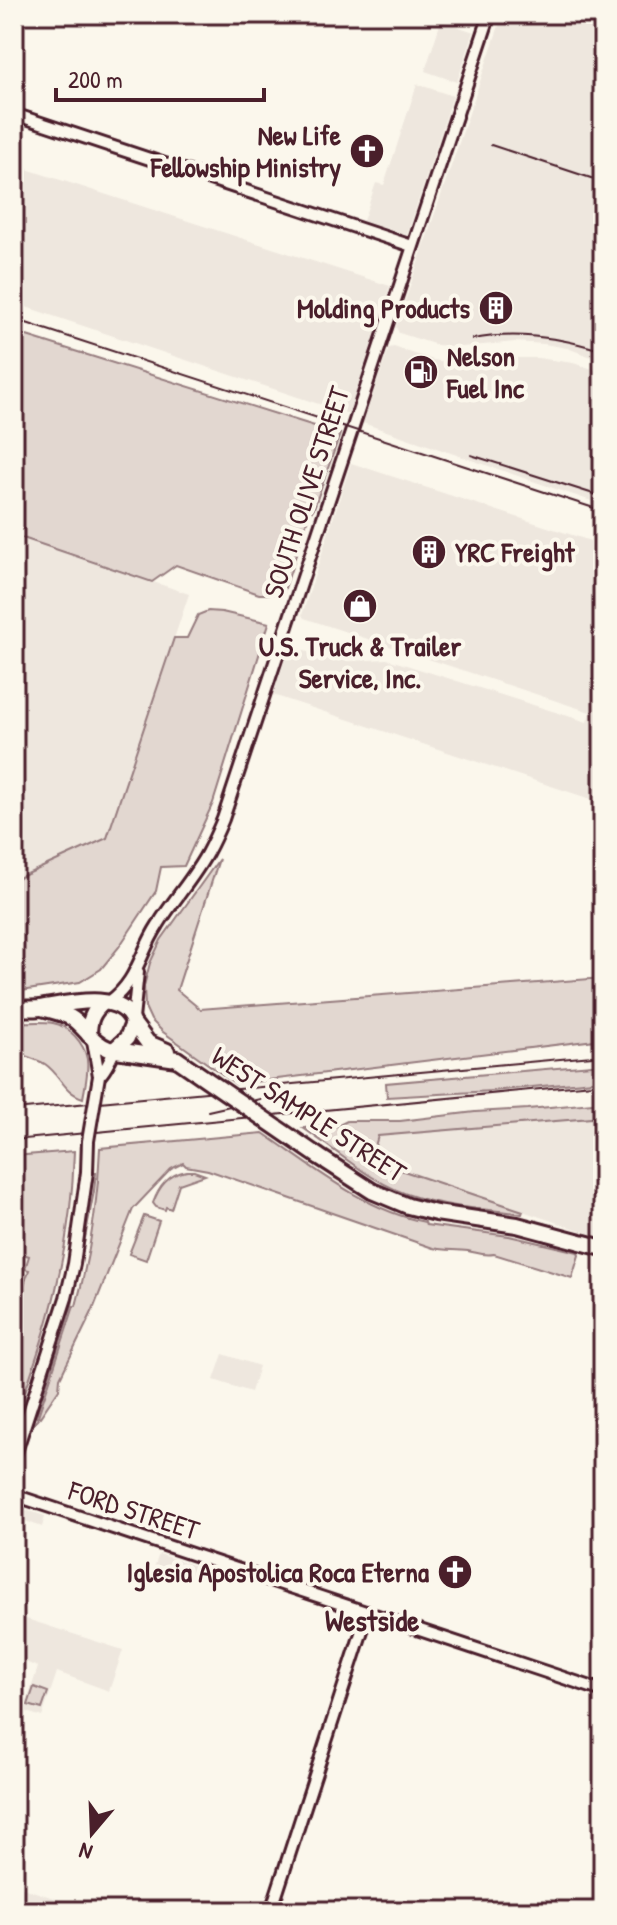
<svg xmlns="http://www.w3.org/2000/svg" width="617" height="1925" font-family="'Patrick Hand',sans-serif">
<rect width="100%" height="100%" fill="#fbf7ec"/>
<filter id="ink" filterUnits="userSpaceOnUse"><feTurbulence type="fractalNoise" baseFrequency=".0125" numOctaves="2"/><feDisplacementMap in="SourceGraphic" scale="16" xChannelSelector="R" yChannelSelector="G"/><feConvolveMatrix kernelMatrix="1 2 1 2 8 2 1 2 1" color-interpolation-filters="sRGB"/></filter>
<g filter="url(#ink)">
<g fill="#eee7de">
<path d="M503,14H603V505L363,423L389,348L394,347L433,360L447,362L505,358H538L573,363L596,370L600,360L567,348L544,344L515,342L462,347L437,345L399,333L396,327Z"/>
<path d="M441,21L474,32L457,82L425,71Z"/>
<path d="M417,84L453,96L407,235L363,221L376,183L384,185Z"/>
<path d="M14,165L390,286L349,414L14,303Z"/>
<path d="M351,463L603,545V803L273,695L288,651L296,648L325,658L348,661L387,659L587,722L590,712L304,618L302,615Z"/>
<path d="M14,535L189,594L107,838L14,880Z"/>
<path d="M603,1117V1238L370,1160L378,1135Z"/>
<path d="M223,1354L259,1366L251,1392L214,1380Z"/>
<path d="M14,1506L45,1516L42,1527L14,1517Z"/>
<path d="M159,1554L195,1566L191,1580L154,1568Z"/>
<path d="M14,1615L123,1650L109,1691L57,1672L42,1717L24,1711L38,1667L14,1658Z"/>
<path d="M14,1885L84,1908L83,1911H14Z"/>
</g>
<g fill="#e2d7d0" stroke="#967b7e" stroke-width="2">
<path d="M14,332L340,434L314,508L309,515L283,594H259L176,565L152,582L14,535Z"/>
<path d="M208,611L222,612L269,623L213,803L184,866L161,867L156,891L119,947L101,969L80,982L14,992V880L107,838L174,638H187L198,615Z"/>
<path d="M219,859L177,990L200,1009L603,978V1039L236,1084L163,1032L151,1020L145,1007L144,986L150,963L161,940Z"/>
<path d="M14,1022C27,1023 41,1021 53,1023C69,1026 84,1043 87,1059C89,1072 85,1086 83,1098C63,1092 61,1075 45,1064C36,1059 24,1056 14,1052Z"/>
<path d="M603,1064V1080L492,1091L387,1097L386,1083Z"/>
<path d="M603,1102V1117L378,1136L371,1160L523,1211L522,1214C488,1209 452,1208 419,1198C373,1185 341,1154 303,1128L316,1126H337L347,1121H400L475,1112L528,1109Z"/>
<path d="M263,1133C313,1167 364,1210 425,1222L426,1225L509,1236L578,1252L579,1255L572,1278L494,1254C484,1256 478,1253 468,1251C456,1249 445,1251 433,1248L208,1170L186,1166L183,1163L171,1169L133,1209L92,1312L60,1378L59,1389L40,1417L38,1416L74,1306H76C90,1255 98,1201 100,1148Z"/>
<path d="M74,1151C73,1192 68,1234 59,1275C49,1326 30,1375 14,1425V1315L29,1270L25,1269L29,1256L14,1251V1156Z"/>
<path d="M187,1171H194L205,1175L179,1184L171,1209L166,1207L165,1210L156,1207L153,1203C159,1187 168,1174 187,1171Z"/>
<path d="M93,1173H96L94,1191L72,1306L36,1416L38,1419L29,1429L70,1299Z"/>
<path d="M144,1216L159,1221L146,1260L129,1254Z"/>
<path d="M34,1687L48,1692L42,1709L28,1705Z"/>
</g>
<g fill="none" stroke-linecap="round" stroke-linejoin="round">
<g stroke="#4a1f2b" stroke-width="16">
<g id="minor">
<path d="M14,114L412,246"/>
<path d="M109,1002C138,981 139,954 158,925C173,900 193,879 207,853C213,842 218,831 223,819L490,14"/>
<path d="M133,1019L138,972"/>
<path d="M93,1041L99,1076"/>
<path d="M99,1076C105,1071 112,1056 115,1049"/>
<path d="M14,1458L66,1298L74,1264L87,1172"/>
<path d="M14,1495L603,1691"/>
<path d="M271,1911L368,1612"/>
</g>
</g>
<g stroke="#4a1f2b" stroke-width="20">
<g id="major">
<path d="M42,1008C52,1011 64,1013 73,1019C87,1030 93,1043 109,1049L177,1059"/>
<path d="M14,1009C22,1008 32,1009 40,1008C66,1004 123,989 133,1023L127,1038L115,1049"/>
<path d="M133,1023L148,1043L167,1051"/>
<path d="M89,1035C89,1021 92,1012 103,1003"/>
<path d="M318,1156L372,1191L408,1206L436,1213L517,1225L603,1248"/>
</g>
</g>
<use href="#minor" stroke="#fbf7ec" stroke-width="10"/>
<use href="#major" stroke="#fbf7ec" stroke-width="14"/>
<g stroke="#4a1f2b" stroke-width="2">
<path d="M491,145L603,182"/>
<path d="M14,319L603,511"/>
<path d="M473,339C518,331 560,337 603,351"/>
<path d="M471,455L603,497"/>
<path d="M14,1110L603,1055"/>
<path d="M208,1111L282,1094"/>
<path d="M14,1140L603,1083"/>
</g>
<g stroke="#4a1f2b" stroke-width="16" stroke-linecap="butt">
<path id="minor-bridge" d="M87,1172L88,1141L99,1076"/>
</g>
<g stroke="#4a1f2b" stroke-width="20" stroke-linecap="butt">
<path id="major-bridge" d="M177,1059L318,1156"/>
</g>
<use href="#minor-bridge" stroke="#fbf7ec" stroke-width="10"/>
<use href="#major-bridge" stroke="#fbf7ec" stroke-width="14"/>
</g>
</g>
<defs>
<g id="church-disc" transform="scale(1.8)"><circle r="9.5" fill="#4a1f2b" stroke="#fbf7ec"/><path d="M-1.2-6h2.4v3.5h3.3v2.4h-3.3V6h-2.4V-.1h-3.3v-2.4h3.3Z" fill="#fff"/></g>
<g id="building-disc" transform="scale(1.8)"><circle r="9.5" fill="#4a1f2b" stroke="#fbf7ec"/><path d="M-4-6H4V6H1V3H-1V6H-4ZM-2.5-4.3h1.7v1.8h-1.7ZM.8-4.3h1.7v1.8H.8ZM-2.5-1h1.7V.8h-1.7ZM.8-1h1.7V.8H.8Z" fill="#fff"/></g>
<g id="fuel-disc" transform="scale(1.8)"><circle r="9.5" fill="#4a1f2b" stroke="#fbf7ec"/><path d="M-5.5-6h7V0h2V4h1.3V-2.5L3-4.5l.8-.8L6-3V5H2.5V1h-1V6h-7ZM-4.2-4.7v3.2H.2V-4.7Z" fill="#fff"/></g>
<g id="shop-disc" transform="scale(1.8)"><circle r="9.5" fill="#4a1f2b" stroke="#fbf7ec"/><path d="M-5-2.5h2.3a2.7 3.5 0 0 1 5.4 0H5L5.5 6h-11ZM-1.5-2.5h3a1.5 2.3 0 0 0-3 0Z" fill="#fff"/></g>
</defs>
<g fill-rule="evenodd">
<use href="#church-disc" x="367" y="151"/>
<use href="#building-disc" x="496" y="308"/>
<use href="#fuel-disc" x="421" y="372"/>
<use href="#building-disc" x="429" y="552"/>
<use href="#shop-disc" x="360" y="606"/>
<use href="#church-disc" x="455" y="1572"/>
</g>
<g text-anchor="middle" stroke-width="8" stroke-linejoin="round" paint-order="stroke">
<g font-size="28" font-weight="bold" fill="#4a1f2b" stroke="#fbf7ec" text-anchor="end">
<text x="341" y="145">New Life<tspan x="341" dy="32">Fellowship Ministry</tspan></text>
<text x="470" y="318">Molding Products</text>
<text x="447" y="366" text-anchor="start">Nelson<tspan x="447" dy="32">Fuel Inc</tspan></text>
<text x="455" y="562" text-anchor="start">YRC Freight</text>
<text x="360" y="656" text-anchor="middle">U.S. Truck &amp; Trailer<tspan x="360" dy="32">Service, Inc.</tspan></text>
<text x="429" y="1582">Iglesia Apostolica Roca Eterna</text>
</g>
<g font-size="28" fill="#4a1f2b" stroke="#fbf7ec">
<text transform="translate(306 492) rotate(-72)" y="10">SOUTH OLIVE STREET</text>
<text transform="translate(309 1114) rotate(33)" y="10">WEST SAMPLE STREET</text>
<text transform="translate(134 1510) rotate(18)" y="10">FORD STREET</text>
</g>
<g font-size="30" font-weight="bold" fill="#4a1f2b" stroke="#fbf7ec">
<text x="372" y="1631">Westside</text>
</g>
</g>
<rect width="617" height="1925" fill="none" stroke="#fbf7ec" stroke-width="48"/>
<rect x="24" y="24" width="569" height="1877" fill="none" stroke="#4a1f2b" stroke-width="3" filter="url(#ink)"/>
<g transform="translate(92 1833) rotate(199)" stroke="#fbf7ec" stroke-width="6" paint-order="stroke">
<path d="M0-6L14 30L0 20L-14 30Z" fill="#4a1f2b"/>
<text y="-12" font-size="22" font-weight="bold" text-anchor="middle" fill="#4a1f2b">N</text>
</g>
<path d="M56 88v12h208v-12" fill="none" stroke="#4a1f2b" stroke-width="4"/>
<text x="68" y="88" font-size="24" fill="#4a1f2b" stroke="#fbf7ec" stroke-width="6" paint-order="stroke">200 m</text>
</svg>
